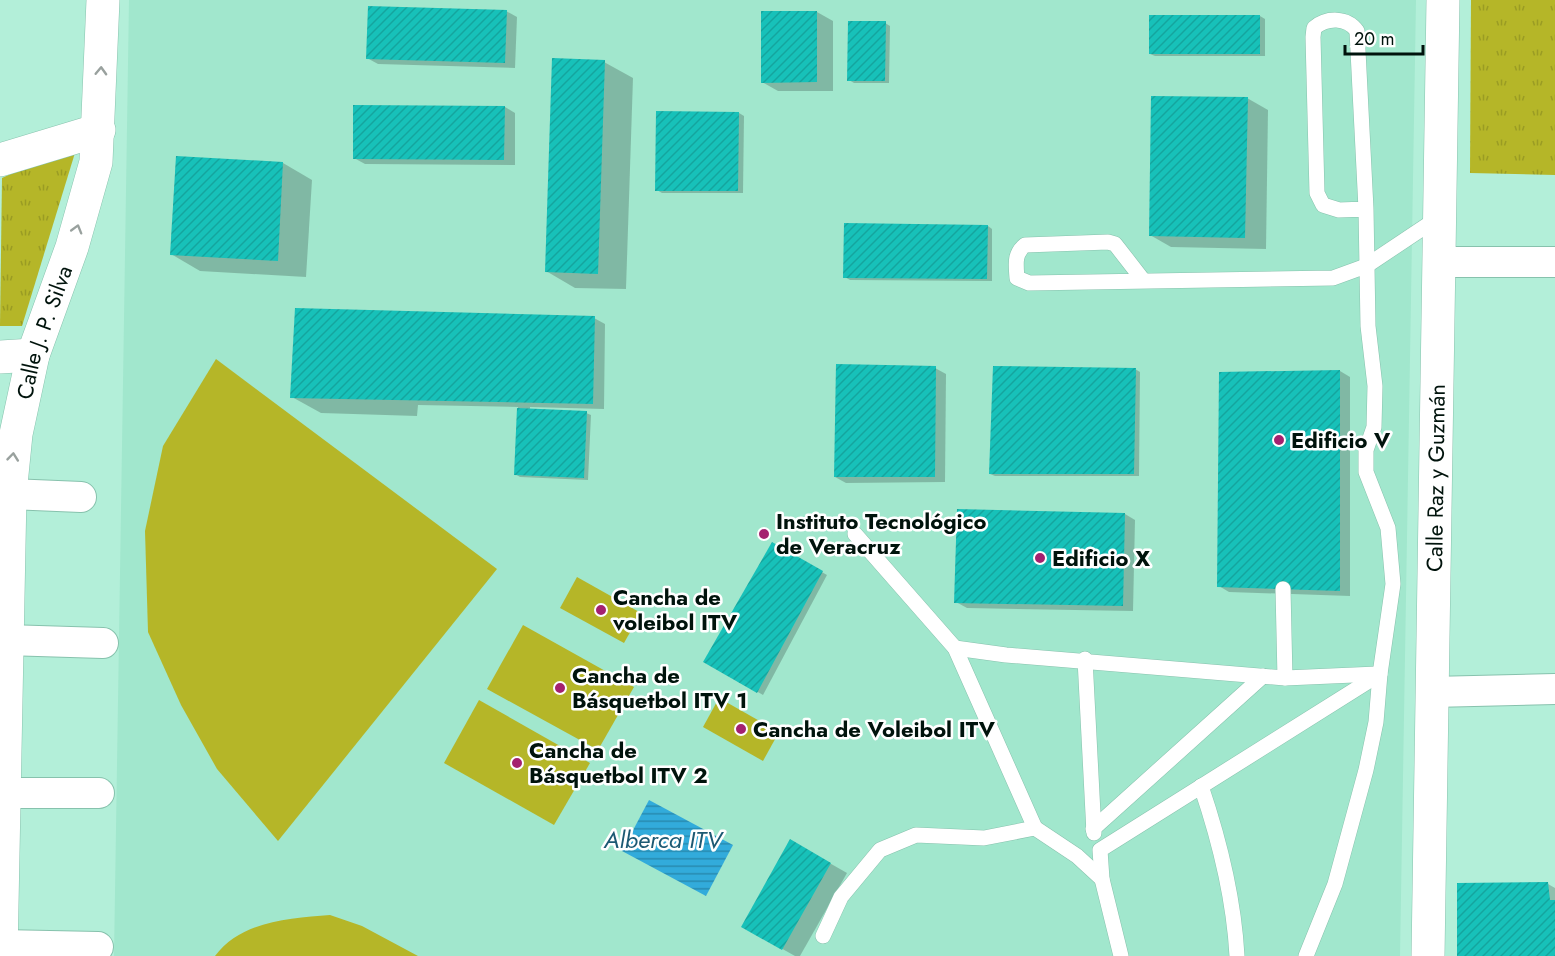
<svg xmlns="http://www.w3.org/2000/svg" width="1555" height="956" font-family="Jost,sans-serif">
<defs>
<pattern id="grass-tufts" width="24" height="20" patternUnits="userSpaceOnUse" patternTransform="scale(1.5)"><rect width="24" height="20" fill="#b5b628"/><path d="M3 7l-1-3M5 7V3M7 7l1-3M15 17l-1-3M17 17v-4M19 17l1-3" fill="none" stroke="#9a9c23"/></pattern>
<pattern id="water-rules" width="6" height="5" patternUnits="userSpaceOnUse" patternTransform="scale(1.5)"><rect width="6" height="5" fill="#32abdb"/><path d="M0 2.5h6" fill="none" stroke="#288ab0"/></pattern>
<pattern id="building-hatch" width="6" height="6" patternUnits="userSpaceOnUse" patternTransform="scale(1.5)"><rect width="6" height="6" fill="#17c1b9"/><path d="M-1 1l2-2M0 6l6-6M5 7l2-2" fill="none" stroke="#14a59e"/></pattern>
</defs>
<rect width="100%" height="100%" fill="#b3efd9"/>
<path fill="#a1e7cd" d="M129,0H1416L1400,956H114Z"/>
<g fill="url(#grass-tufts)">
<path d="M1471,0H1555V175L1470,173Z"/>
<path d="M78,143L22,326H0L2,178Z"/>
</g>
<g fill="#b5b628">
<path d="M216,359L497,569L278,841L217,769L181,705L148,632L145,531L163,446Z"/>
<path d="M577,577L641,613L624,643L560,608Z"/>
<path d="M523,625L634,687L598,750L487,689Z"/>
<path d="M719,698L779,732L763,761L703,727Z"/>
<path d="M479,700L590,763L554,825L444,763Z"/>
<path d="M330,915L362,926L418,956H215C241,921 290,918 330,915Z"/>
</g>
<path fill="url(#water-rules)" d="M649,800L733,845L706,896L622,851Z"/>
<g fill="#0003">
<path d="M506,11L517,17L515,68L378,64L367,58Z"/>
<path d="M817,12L833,21V91H778L762,82Z"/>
<path d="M1260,16L1265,19V56H1155L1150,54Z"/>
<path d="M885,23L890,26L889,83H854L849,80Z"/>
<path d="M604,62L633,78L626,289L575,288L546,271Z"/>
<path d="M1247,98L1268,110L1266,249L1171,247L1150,235Z"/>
<path d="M505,107L515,113V165L365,164L354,158Z"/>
<path d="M739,113L744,116L743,193H662L657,190Z"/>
<path d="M177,158L283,163L312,180L306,277L200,271L171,254Z"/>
<path d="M988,226L992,229V281L850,280L845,277Z"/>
<path d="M594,318L605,324L604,409L530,407V410L586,413L591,415L588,480L520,477L515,474L518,407L418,405L417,416L321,413L292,397Z"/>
<path d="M935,368L946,374L945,482L846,483L835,477Z"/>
<path d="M1135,369L1140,372L1139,476H995L990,474Z"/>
<path d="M1340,371L1350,377V596L1229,592L1219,586Z"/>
<path d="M1125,514L1135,520L1133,611L967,608L956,602Z"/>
<path d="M773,544L827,575L763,695L705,661Z"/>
<path d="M791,841L847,873L800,956H795L743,927Z"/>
<path d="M1548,884L1555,888V956H1459Z"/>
</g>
<g fill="url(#building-hatch)">
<path d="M368,6L507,10L505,63L366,59Z"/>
<path d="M761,11H817V82L761,83Z"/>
<rect x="1149" y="15" width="111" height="39"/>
<path d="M848,21H886L885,81H847Z"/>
<path d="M552,58L605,60L598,274L545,272Z"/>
<path d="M1151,96L1248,97L1245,238L1149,236Z"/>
<path d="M353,105L505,106L504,160L353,159Z"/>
<path d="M656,111L739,112L738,191H655Z"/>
<path d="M176,156L283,162L278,261L170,255Z"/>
<path d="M844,223L988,225L987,279L843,278Z"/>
<path d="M295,308L595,316L593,404L290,398Z"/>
<path d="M836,364L936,366L935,477H834Z"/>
<path d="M993,366L1136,368L1134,474H989Z"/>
<path d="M1340,370V591L1217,587L1219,372Z"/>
<path d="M517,408L587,411L584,478L514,475Z"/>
<path d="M957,509L1125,513L1123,606L954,603Z"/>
<path d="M772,542L823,571L757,693L703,662Z"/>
<path d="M790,839L831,863L782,950L741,927Z"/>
<path d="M1548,882L1550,900H1555V956H1457V883Z"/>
</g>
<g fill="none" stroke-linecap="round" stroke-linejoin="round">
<g stroke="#87c2ad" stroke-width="16">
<g id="service">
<path d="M1143,280L1115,244L1108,242L1025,245C1014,254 1016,264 1017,278L1029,283L1333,278L1366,266L1438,218"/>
<path d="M855,534L955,648L1035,828"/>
<path d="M1283,589L1285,678"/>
<path d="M955,648L1006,655L1285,678L1377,674"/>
<path d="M1085,659L1094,833"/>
<path d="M1201,786C1219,839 1234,901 1237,956"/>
<path d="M1093,829L1263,676"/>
<path d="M823,936L841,897L880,850L916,835L984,838L1035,828L1077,856L1102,879"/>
<path d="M1121,956L1102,879L1100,850L1380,674"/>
<path d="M1306,956L1335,884L1366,770L1376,722L1380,674L1393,584L1388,528L1366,472V450L1374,427L1375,386L1368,326L1366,209L1357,31C1347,17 1327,17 1314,28L1313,37L1317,193L1323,205L1339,210L1366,209"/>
</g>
</g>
<g stroke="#87c2ad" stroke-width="32">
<g id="minor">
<path d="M1438,262H1555"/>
<path d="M10,494L81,497"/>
<path d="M6,640L103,643"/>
<path d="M1432,692L1555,689"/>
<path d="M4,793H99"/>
<path d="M1,945L98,947"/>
</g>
</g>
<g stroke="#87c2ad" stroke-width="34">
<g id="tertiary">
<path d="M0,160L99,130"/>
<path d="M0,357L33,355"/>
<path id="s1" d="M1,956L10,494L16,434L33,355L72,247L96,162L103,0"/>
</g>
</g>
<g stroke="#87c2ad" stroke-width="34">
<g id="secondary">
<path id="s2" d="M1428,956L1443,0"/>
</g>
</g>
<use href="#service" stroke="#fff" stroke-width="15"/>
<use href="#minor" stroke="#fff" stroke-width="30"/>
<use href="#tertiary" stroke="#fff" stroke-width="33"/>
<use href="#secondary" stroke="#fff" stroke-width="33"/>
</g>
<defs><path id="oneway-chevron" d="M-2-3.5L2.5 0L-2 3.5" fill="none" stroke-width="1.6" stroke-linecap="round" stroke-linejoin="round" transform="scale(1.5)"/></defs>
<g stroke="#99a19e">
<use href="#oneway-chevron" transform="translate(101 71) rotate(-88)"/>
<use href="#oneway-chevron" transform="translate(77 229) rotate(-74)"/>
<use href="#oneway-chevron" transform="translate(13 457) rotate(-84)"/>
</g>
<g fill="#a4216f" stroke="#fff" stroke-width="2">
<circle cx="1279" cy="440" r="6"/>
<circle cx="764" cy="534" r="6"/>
<circle cx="1040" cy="558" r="6"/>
<circle cx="601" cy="610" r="6"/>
<circle cx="560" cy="688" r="6"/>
<circle cx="741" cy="729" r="6"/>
<circle cx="517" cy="763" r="6"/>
</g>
<g text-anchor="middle" stroke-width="5" stroke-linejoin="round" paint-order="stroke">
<g font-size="22" fill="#00130c" stroke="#fff">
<text dy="8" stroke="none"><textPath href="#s1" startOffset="628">Calle J. P. Silva</textPath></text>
<text dy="8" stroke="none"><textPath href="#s2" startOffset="478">Calle Raz y Guzmán</textPath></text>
</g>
<g font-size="22" font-weight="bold" fill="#00130c" stroke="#fff" text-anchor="start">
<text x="1291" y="448">Edificio V</text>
<text x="776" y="529">Instituto Tecnológico<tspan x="776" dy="25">de Veracruz</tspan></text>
<text x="1052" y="566">Edificio X</text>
<text x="613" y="605">Cancha de<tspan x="613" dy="25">voleibol ITV</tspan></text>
<text x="572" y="683">Cancha de<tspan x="572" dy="25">Básquetbol ITV 1</tspan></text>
<text x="753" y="737">Cancha de Voleibol ITV</text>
<text x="529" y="758">Cancha de<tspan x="529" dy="25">Básquetbol ITV 2</tspan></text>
</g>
<g font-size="24" font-style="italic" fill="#1c5973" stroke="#fff">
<text x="663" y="848">Alberca ITV</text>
</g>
</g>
<path d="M1345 45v9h78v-9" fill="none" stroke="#00130c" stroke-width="3"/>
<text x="1354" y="45" font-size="18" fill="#00130c" stroke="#ffffff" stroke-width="4.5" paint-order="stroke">20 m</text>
</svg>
